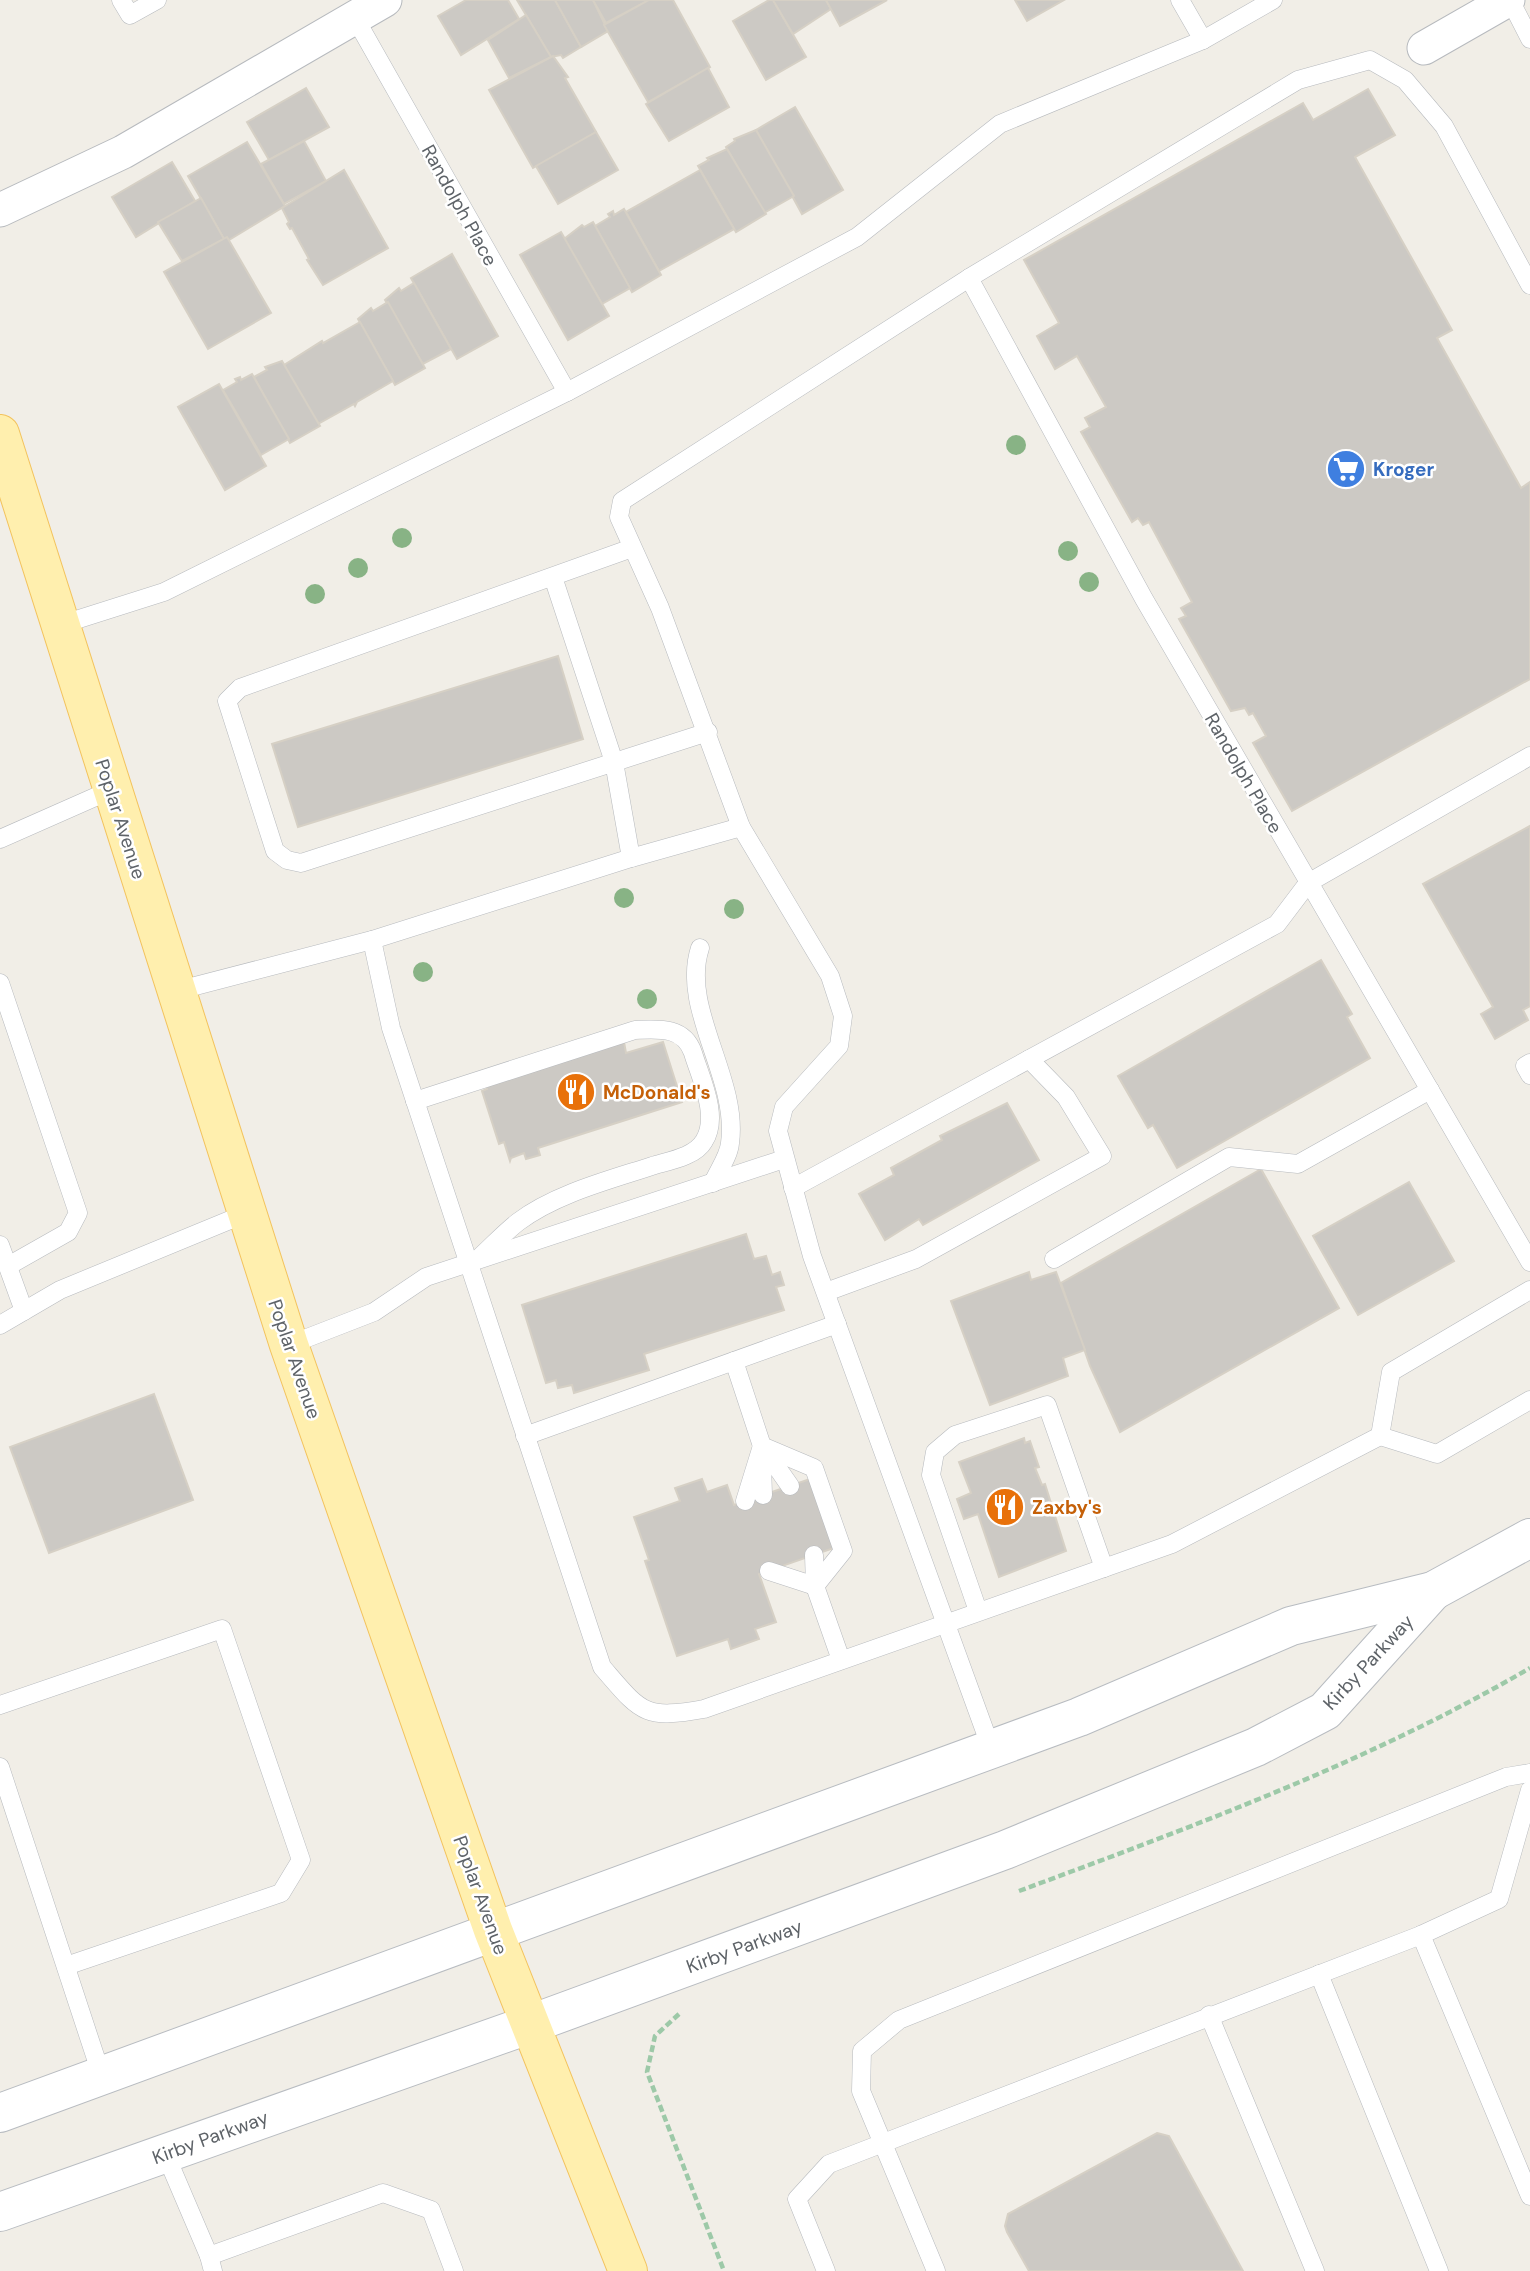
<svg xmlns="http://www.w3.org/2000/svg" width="1530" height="2271" font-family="'DM Sans',sans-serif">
<rect width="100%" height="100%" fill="#f1eee7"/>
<g fill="#ccc9c4" stroke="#d6d0c5" stroke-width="2">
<path d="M466,0H508L519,19L461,55L438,16Z"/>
<path d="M517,0H555L581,47L563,58L561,55L551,57Z"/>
<path d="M555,0H593L608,31L581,47Z"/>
<path d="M593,0H649L606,23Z"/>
<path d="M649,0H673L710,67L648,102L604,25Z"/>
<path d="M769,0H773L806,57L766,80L733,21Z"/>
<path d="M773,0H826L831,9L793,34Z"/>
<path d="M826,0H887L840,26Z"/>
<path d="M1015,0H1064L1027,21Z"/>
<path d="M526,15L551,57L509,78L488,40Z"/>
<path d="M553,56L568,77L565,78L596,132L533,168L489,90Z"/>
<path d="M708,68L729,107L669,141L646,104Z"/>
<path d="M306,88L329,127L269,160L247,122Z"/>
<path d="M1368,89L1395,135L1355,157L1452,330L1437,338L1521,488L1530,482V679L1292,811L1253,743L1266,736L1253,713L1249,715L1245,708L1231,711L1179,619L1186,616L1181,608L1192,602L1149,522L1143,525L1138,518L1132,522L1081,432L1090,427L1085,418L1106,407L1077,356L1055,369L1037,336L1059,323L1024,260L1303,103L1313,120Z"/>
<path d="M795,107L843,190L802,214L756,130Z"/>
<path d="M756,130L794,196L764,213L726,147L735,141L734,139Z"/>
<path d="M596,132L618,170L558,204L536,166Z"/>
<path d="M304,141L326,181L284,204L261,164Z"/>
<path d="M247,142L285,206L229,240L224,239L188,176Z"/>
<path d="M727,149L766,214L736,232L698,166L709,160L707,158Z"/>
<path d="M172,162L195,201L136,237L112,197Z"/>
<path d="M344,170L388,248L323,285L307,260L309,259L292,228L290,229L287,224L289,222L282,208Z"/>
<path d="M700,170L734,229L659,271L626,212Z"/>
<path d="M201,198L224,239L182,261L158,222Z"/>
<path d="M624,209L661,275L632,292L595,226L610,217L608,214L613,211L614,215Z"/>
<path d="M593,222L630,288L602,304L564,239L582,225L584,227Z"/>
<path d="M561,232L609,316L568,340L520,255Z"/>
<path d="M227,237L271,313L208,349L164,272Z"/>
<path d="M452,254L498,336L457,359L411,278Z"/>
<path d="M414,283L451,349L423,364L385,300L399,288L401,291Z"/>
<path d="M388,302L425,368L395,385L358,319L371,308L373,311Z"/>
<path d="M360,322L393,381L357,402L355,406L354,404L318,424L284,365L322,341L323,343Z"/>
<path d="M282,361L320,426L290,443L254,377L267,370L265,367Z"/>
<path d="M252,374L289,439L261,455L223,390L237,382L235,379L240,377L241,380Z"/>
<path d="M219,384L266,466L225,490L178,407Z"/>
<path d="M558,656L583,739L298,827L272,744Z"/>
<path d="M1530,826V1006L1523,1010L1528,1020L1495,1039L1481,1014L1493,1007L1423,884Z"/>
<path d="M1321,960L1352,1014L1347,1017L1370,1058L1177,1168L1153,1125L1148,1128L1118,1076Z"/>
<path d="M624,1042L626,1053L663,1042L682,1102L538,1148L540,1155L526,1159L524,1153L511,1158L510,1161L504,1142L499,1144L482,1091L487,1089L485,1082Z"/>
<path d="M1007,1103L1039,1160L923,1225L919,1219L885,1240L859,1194L894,1175L891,1168L942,1140L940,1136Z"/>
<path d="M1261,1169L1339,1308L1120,1432L1090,1366L1061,1283Z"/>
<path d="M1409,1182L1454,1261L1358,1315L1313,1236Z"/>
<path d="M746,1234L754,1259L766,1256L772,1275L780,1272L784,1285L776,1287L784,1310L644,1354L649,1370L574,1393L572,1385L558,1388L556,1380L546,1383L522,1305Z"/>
<path d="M1029,1272L1031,1280L1056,1272L1085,1350L1063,1358L1068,1376L990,1405L951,1301Z"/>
<path d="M154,1394L193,1500L49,1553L10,1447Z"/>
<path d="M1024,1438L1025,1443L1030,1441L1039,1467L1035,1468L1042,1485L1045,1484L1066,1551L999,1577L978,1514L964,1519L957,1499L971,1493L959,1462Z"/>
<path d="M702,1479L707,1492L727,1485L734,1505L810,1479L834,1548L759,1574L776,1622L755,1629L759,1639L731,1649L728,1639L677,1656L645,1561L649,1560L634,1517L680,1501L675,1488Z"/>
<path d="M1157,2133L1169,2136L1243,2271H1029L1007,2232L1005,2226L1008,2214Z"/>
</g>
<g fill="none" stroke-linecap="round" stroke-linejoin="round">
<g stroke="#b7babe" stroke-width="19">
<g id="service">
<path d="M121,0L130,15L157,0"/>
<path d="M1180,0L1203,40"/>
<path d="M1510,0L1530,39"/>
<path d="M355,18L567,392"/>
<path d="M969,278L1144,599L1530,1262"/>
<path d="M632,548L240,688L227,701L275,851L287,860L301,863L708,732"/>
<path d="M553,577L614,762L631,858"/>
<path d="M60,625L164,592L567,392L857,237L1000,124L1203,40L1273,0"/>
<path d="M0,839L111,790"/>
<path d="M372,940L391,1028L602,1667C641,1712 643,1720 704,1709L1172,1544L1380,1436L1391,1372L1530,1290"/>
<path d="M700,948C680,1009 739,1078 730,1143C729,1156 718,1171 713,1183"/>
<path d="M0,983L78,1213L68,1232L8,1266"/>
<path d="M176,991L372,940L631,858L741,827"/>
<path d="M1530,1063L1525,1066L1530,1075"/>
<path d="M415,1101L635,1030C658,1029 684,1026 693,1053C700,1077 720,1116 704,1141C695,1157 668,1161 652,1166C609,1180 555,1194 518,1222C504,1233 492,1246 479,1258"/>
<path d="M793,1188L1277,924L1308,883L1530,756"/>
<path d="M0,1245L24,1311"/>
<path d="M1054,1259L1229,1157L1298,1164L1430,1090"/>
<path d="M826,1292L916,1259L1102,1156L1066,1097L1029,1059"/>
<path d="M0,1325L60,1290L247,1213"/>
<path d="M289,1345L374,1312L426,1277L784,1159"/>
<path d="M734,1361L762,1446L814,1468L843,1551L815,1586L841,1660"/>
<path d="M525,1436L837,1324"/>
<path d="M1380,1436L1437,1454L1530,1400"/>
<path d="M762,1446L790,1486"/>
<path d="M762,1464L763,1495"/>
<path d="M745,1501L762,1446"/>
<path d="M814,1555L815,1586"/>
<path d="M769,1571L815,1586"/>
<path d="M978,1611L931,1475L935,1452L955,1435L1047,1405L1104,1568"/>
<path d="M0,1705L222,1629L301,1860L281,1893L66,1966"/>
<path d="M991,1748L812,1256L778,1131L784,1107L839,1046L843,1016L830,976L741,827L660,608L619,517L622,501L969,278L1298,80L1370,60L1405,80L1444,126L1530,285"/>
<path d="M0,1767L102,2077"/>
<path d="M1530,1790L1499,1899L1421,1935L1530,2196"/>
<path d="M1319,1974L1439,2271"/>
<path d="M1209,2015L1315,2271"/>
<path d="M165,2153L209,2256L213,2271"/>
<path d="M209,2256L383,2193L431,2210L454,2271"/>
<path d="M826,2271L797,2199L829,2164L1421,1935"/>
<path d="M936,2271L861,2091L862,2051L899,2020L1506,1777L1530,1773"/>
</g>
</g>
<g stroke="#b7babe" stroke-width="35">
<g id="minor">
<path d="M1424,48L1508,0"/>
<path d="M0,210L123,152L385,0"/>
</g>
</g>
<g stroke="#b8bcc1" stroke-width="40">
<g id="secondary">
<path d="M0,2113L1079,1717L1291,1626L1433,1591L1530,1538"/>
<path d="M0,2212L528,2025L1005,1850L1256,1747L1325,1711L1433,1591"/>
</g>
</g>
<g stroke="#f3c35e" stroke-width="40">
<path id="primary" d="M0,434L289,1345L493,1930L628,2271"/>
</g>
<g stroke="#9dc9a8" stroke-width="4.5" stroke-dasharray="7 3.5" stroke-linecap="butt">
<path d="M1019,1891C1194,1826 1369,1762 1530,1668"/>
<path d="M679,2014L655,2036L647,2072L724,2271"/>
</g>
<use href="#service" stroke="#fff" stroke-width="18"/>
<use href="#minor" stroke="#fff" stroke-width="33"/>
<use href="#secondary" stroke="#fff" stroke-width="38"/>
<use href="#primary" stroke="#ffefae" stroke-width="38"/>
</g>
<g fill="#88b385">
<circle cx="1016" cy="445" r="10"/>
<circle cx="402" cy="538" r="10"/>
<circle cx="1068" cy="551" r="10"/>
<circle cx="358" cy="568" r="10"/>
<circle cx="1089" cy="582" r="10"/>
<circle cx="315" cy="594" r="10"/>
<circle cx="624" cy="898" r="10"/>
<circle cx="734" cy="909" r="10"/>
<circle cx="423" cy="972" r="10"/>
<circle cx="647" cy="999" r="10"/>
</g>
<defs>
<g id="supermarket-disc" transform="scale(2.0125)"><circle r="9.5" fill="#3f7fe0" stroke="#fff"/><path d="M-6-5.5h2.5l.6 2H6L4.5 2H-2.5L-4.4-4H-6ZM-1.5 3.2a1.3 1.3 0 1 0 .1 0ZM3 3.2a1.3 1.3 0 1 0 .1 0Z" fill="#fff"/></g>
<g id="restaurant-disc" transform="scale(2.0125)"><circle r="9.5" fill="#e8710a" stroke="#fff"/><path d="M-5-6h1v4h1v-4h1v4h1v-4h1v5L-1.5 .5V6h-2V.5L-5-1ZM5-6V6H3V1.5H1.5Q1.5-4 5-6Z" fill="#fff"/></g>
</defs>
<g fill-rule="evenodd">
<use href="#supermarket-disc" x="1346" y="469"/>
<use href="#restaurant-disc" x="576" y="1092"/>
<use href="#restaurant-disc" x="1005" y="1507"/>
</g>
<g text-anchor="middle" stroke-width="5" stroke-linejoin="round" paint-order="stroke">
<g font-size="19" fill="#5e6368" stroke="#fff">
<text transform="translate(460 205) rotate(61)" y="7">Randolph Place</text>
<text transform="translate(1244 773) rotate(60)" y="7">Randolph Place</text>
<text transform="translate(121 819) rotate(72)" y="7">Poplar Avenue</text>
<text transform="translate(295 1359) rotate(71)" y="7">Poplar Avenue</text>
<text transform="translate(1368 1662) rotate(-47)" y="7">Kirby Parkway</text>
<text transform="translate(481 1895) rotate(70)" y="7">Poplar Avenue</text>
<text transform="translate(744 1946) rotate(-20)" y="7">Kirby Parkway</text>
<text transform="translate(210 2137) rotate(-20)" y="7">Kirby Parkway</text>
</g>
<g font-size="19" font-weight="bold" fill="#366cbe" stroke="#fff" text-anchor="start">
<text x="1373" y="476">Kroger</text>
</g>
<g font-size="19" font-weight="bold" fill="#c56008" stroke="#fff" text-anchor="start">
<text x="603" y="1099">McDonald's</text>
<text x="1032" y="1514">Zaxby's</text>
</g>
</g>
</svg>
